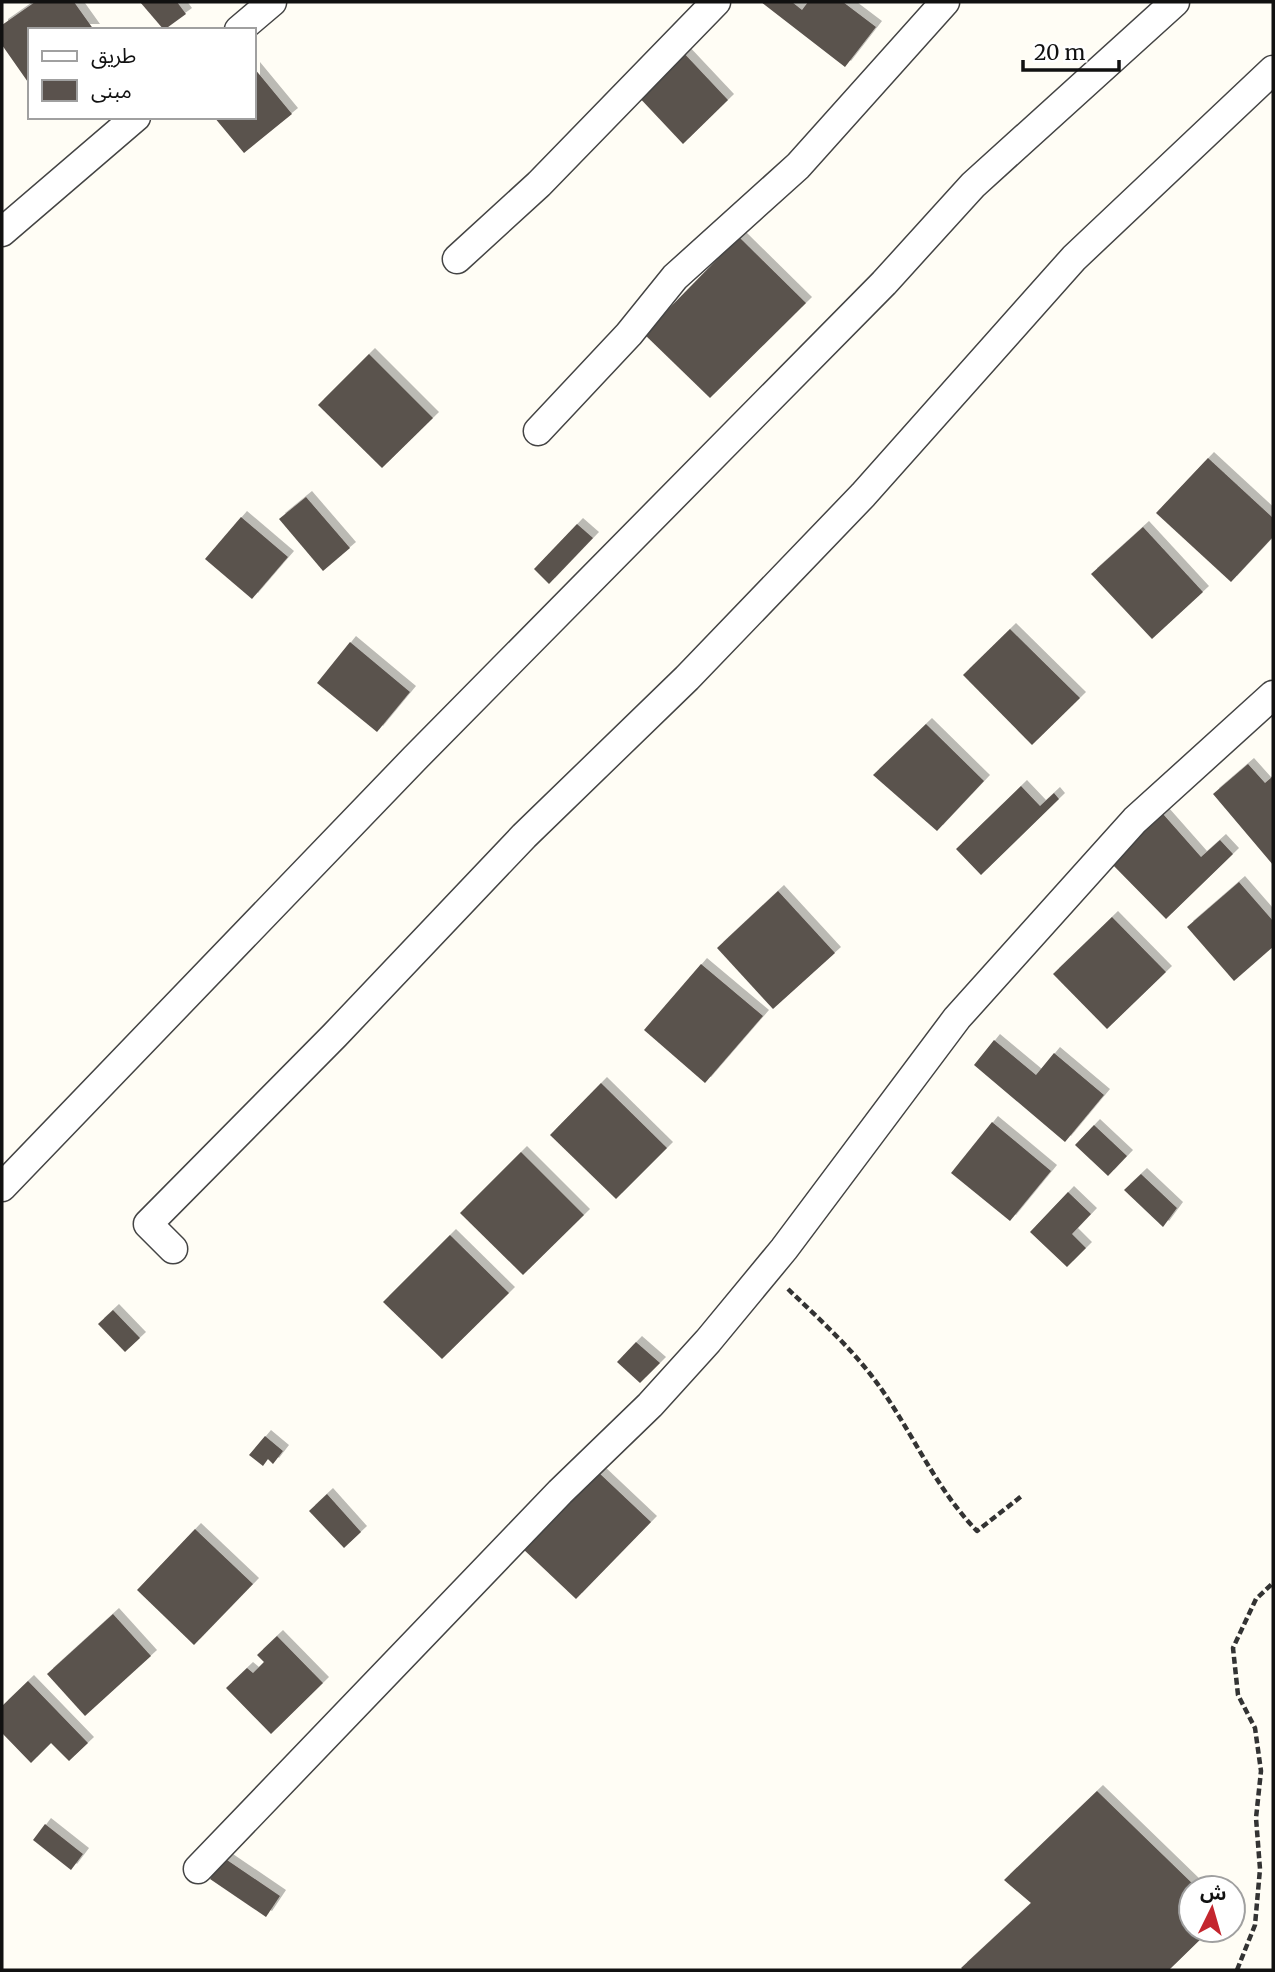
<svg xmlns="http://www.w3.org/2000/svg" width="1275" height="1972" font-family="Merriweather,'Noto Sans Arabic',serif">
<defs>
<filter id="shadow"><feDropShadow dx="6" dy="-6" stdDeviation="0" flood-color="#0004"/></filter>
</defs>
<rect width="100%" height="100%" fill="#fffdf5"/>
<g fill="#5a524d" filter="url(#shadow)">
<path d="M35,2H74L94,30H30V85L2,45V25Z"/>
<path d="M140,2H177L186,14L164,30Z"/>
<path d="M761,2H792L802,10L808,2H843L876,27L845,67Z"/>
<path d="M680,49L728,100L683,144L635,93Z"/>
<path d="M254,68L292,114L244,153L214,117H254Z"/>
<path d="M739,237L806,303L710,398L644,334Z"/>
<path d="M369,354L433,418L382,468L318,405Z"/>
<path d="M1208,458L1273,518V537L1231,582L1156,513Z"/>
<path d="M306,497L350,548L323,571L279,519Z"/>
<path d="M241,517L288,557L252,599L205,559Z"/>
<path d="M577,524L593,538L549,584L534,569Z"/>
<path d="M1143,527L1203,592L1152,639L1091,574Z"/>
<path d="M1010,629L1080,698L1032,745L963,675Z"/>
<path d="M350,642L410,692L377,732L317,683Z"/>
<path d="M926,724L984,781L937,831L873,775Z"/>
<path d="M1248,764L1265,783L1273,776V865L1213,794Z"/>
<path d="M1021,786L1040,806L1054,793L1059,799L981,875L956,849Z"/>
<path d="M1163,814L1201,857L1220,840L1233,854L1166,919L1111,863Z"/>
<path d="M1239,882L1273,921V947L1234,981L1187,927Z"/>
<path d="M778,891L835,953L773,1009L717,948Z"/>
<path d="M1112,917L1166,972L1107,1029L1053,974Z"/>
<path d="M701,964L763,1016L705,1083L644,1030Z"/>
<path d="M994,1040L1036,1075L1054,1053L1104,1095L1065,1142L974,1065Z"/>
<path d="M601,1083L667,1148L616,1199L550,1135Z"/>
<path d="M992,1122L1051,1171L1010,1221L951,1173Z"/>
<path d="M1094,1125L1127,1156L1108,1176L1075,1145Z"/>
<path d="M521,1152L584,1215L523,1275L460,1213Z"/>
<path d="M1141,1174L1177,1208L1163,1227L1124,1190Z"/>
<path d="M1068,1192L1091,1214L1072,1234L1086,1248L1067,1267L1030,1232Z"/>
<path d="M450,1235L509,1293L442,1359L383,1302Z"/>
<path d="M113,1310L140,1338L125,1352L98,1324Z"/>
<path d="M636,1342L660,1363L640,1383L617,1362Z"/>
<path d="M265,1436L283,1451L273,1464L268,1459L263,1466L249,1455Z"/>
<path d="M597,1471L651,1522L576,1599L522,1548Z"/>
<path d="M327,1494L361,1532L344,1548L309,1511Z"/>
<path d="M195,1529L253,1584L194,1645L137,1590Z"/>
<path d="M113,1614L151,1656L85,1716L47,1674Z"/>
<path d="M277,1636L323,1683L271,1734L226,1688L247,1668L253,1673L264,1662L257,1655Z"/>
<path d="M28,1681L88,1743L69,1761L51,1743L31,1763L2,1733V1706Z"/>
<path d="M1097,1791L1197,1888H1191V1930H1210L1169,1970H963L961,1968L1031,1903L1004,1880Z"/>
<path d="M45,1824L83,1854L71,1870L33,1840Z"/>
<path d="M224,1858L280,1896L266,1917L210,1879Z"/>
</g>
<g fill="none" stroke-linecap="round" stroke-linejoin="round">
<g stroke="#444" stroke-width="31">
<g id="minor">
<path d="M239,30L272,2"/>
<path d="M2,232L136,117"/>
<path d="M457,259L539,184L716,2"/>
<path d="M538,431L629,334L675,277L798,166L945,2"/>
<path d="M2,1187L415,758L884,283L973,185L1175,2"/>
<path d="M173,1249L148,1224L335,1035L524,836L687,678L863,495L1074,258L1273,70"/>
<path d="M198,1869L560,1492L650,1405L708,1341L784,1249L957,1018L1135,820L1273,695"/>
</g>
</g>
<g stroke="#333" stroke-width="4.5" stroke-dasharray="7 3.5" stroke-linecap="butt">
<path d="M788,1289C816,1316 847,1344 871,1375C909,1424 933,1486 977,1531L1023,1495"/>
<path d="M1237,1970L1255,1925L1260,1869L1256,1818L1261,1771L1255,1728L1238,1695L1233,1648L1256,1599L1273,1583"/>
</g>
<use href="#minor" stroke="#fff" stroke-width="28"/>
</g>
<rect width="1275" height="1972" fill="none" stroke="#111111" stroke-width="7"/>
<rect x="28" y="28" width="228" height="91" fill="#ffffff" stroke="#a0a0a0" stroke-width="2"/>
<rect x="42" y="51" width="35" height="10" fill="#ffffff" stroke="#a0a0a0" stroke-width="2"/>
<text x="91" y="63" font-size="21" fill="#111111">طريق</text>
<rect x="42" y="80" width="35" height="21" fill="#5a524d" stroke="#a0a0a0" stroke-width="2"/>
<text x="91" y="98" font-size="21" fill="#111111">مبنى</text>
<g transform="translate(1212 1909) rotate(5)"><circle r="33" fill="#ffffff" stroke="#a0a0a0" stroke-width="2"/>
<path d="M0-5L12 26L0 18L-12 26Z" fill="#c4262e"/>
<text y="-10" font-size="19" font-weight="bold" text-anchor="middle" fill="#111111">ش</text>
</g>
<path d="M1023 60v10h96v-10" fill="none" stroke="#111111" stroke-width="3.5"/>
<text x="1034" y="60" font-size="21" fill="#111111" stroke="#ffffff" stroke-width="5" paint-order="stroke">20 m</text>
</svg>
